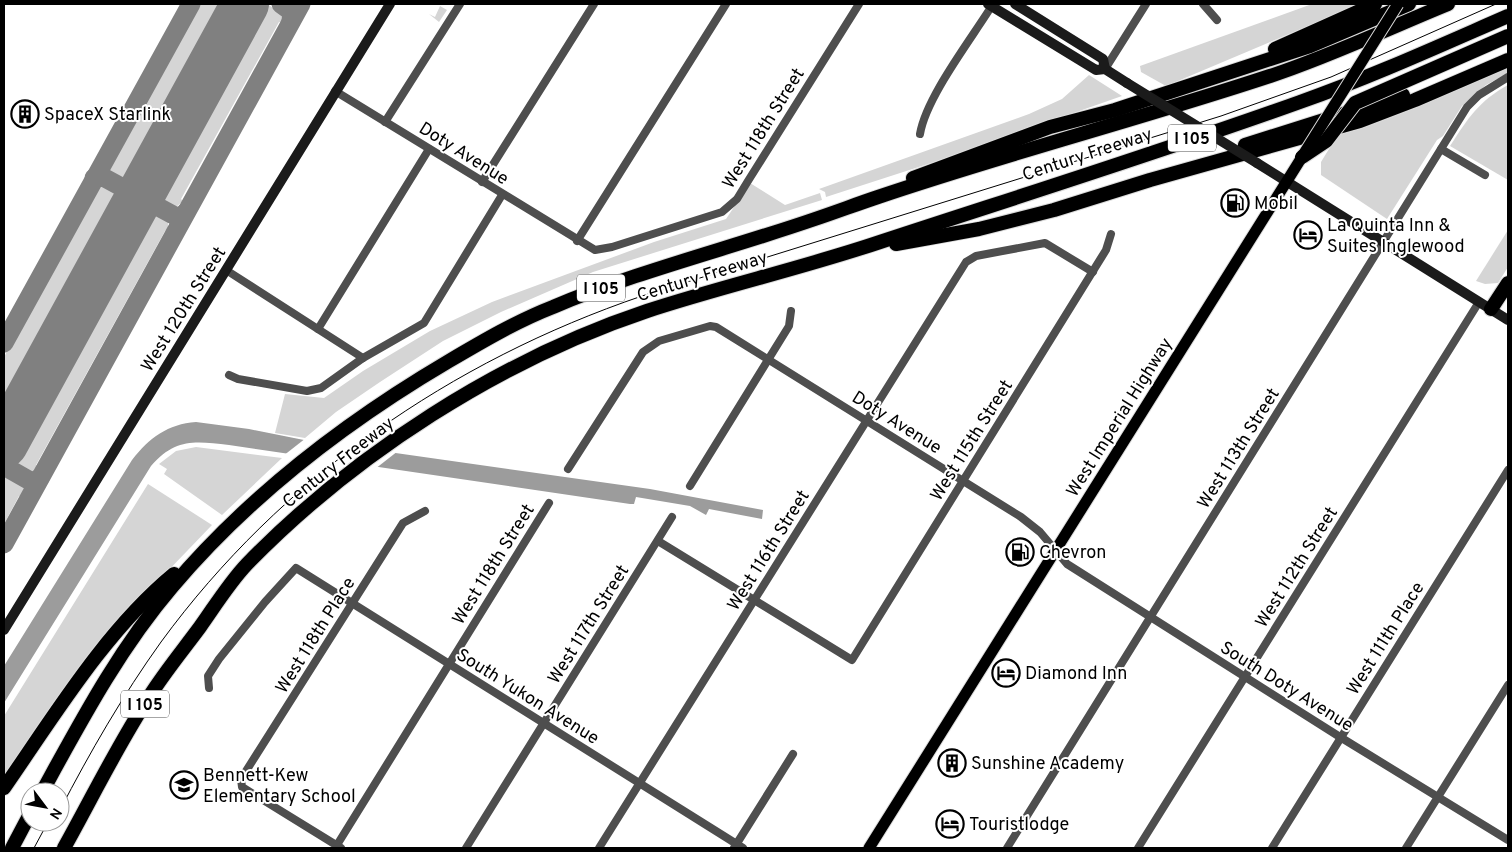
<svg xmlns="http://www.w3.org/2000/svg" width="1512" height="852" font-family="Overpass,sans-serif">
<rect width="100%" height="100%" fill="#fff"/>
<g fill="#d5d5d5">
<path d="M198,4H222L126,177L121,178L109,172L108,166Z"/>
<path d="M267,4L283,14L282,23L279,22L181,199L183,201L175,208L162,202L158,194L160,192L163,193L264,9L262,7Z"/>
<path d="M1312,4H1360L1166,86L1141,72L1140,66Z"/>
<path d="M440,6L447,10L439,22L429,14L435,17Z"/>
<path d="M1508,65V73L1486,85L1462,106L1443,136L1437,140L1387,219L1321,175V162L1340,131Z"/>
<path d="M1089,75L1122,96L931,163L826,197L825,192L819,189L1029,114L1062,99Z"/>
<path d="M1508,85V180L1450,146C1468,118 1479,101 1508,85Z"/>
<path d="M750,183L785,205L820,193L822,200L593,272L501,312L443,341L380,382L336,412L305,438L275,433L285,394L324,398L363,371L430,331L492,302L654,242L726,219Z"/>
<path d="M101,184L115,191V198L4,401V357L97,188Z"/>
<path d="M153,212L168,221V229L165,231L36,465L38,466L34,472L29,473L15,466L13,460H17L150,218L147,215Z"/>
<path d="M1508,230V267L1498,283L1485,284L1476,281Z"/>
<path d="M196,447L282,458L222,515L164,474L167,469L159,464L176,451Z"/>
<path d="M8,477L21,483L24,488L22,497L19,496L4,524V478Z"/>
<path d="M148,484L212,525L138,602L4,780V716Z"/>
</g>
<path fill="#9c9c9c" d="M196,422L249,429L304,440L650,489L763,510L762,519L709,509L706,515L690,506L636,497L634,504H630L229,445C195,441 175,438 151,466L4,703V666L132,460C149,438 168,424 196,422Z"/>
<path fill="#fff" d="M306,438L398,451L375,469L283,456Z"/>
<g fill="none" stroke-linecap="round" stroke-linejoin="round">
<g stroke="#808080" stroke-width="19">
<path d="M243,4L241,10L248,4"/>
<path d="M281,4L292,12L291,21"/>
<path d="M94,178L103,177L175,216H182L186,212"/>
<path d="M126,189H139L148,180"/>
<path d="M129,215C137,204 144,199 157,206"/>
<path d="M4,343L191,4"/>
<path d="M4,466L32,482L40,478"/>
<path d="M4,544L301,4"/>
</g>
<path stroke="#808080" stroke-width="48" d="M4,444L245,4"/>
<g stroke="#dbdbdb" stroke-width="13">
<path id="primary" d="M869,848L1302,157"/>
</g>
<g stroke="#dbdbdb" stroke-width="16">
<g id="highway">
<path d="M1275,49L1375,4"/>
<path d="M1245,145L1403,95"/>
<path d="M913,178L1050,127L1115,110L1310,46L1409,4"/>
<path d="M896,244L979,229L1054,210L1150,180L1360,121L1415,100L1508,60"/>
<path d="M1491,309L1508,283"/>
<path d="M4,788C54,716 106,630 174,574"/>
<path d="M42,792C81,721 119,649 172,587C249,496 347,421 449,361C483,341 517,321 553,307C638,271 728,249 815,219C836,212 857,204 878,197C1008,153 1140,119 1270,76C1331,56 1389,28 1448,4"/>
<path d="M12,848L30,814"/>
<path d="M64,848C92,798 117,746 149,697C164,673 183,650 200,627C215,606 229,583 247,564C354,454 500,360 647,311C723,286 803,268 880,242C1020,196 1161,152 1300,102C1371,77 1439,46 1508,16"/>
</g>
</g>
<g stroke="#4e4e4e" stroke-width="8">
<path d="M1203,4L1217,20"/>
<path d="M1105,69L1146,4"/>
<path d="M335,91L595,250L612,247L722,212L737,199L748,181L859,4"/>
<path d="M385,122L460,4"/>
<path d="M920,134C926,97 972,38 993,4"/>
<path d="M1441,149L1485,175"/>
<path d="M482,182L594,4"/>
<path d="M577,241L726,4"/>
<path d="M226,270L363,358"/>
<path d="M318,329L429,149"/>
<path d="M229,375L238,379L307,391L321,388L363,358L424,323L502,195"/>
<path d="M568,469L643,352L659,341L710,326L716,327L1021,517L1040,532L1067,564L1340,737L1508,840"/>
<path d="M690,486L789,326L791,311"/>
<path d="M658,541L852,660L1106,250L1111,234"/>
<path d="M209,688L208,676L219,659L265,602L296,568L743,848"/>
<path d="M337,845L549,503"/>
<path d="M341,848L242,787L241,779L403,523L425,511"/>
<path d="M466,848L672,517"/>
<path d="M599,848L966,262L976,256L1045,243L1093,272"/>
<path d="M734,848L793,754"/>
<path d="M1007,848L1467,107L1479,95L1508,77"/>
<path d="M1138,848L1479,302"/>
<path d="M1272,848L1508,470"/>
<path d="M1406,848L1508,685"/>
</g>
<g stroke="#1b1b1b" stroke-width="10">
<path d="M988,4L1096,70L1105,69L1127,83"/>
<path d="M1015,4L1103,59L1105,69"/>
<path d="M1257,163L1508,320"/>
<path d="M4,630L390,4"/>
</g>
<use href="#primary" stroke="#000" stroke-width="11"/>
<use href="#highway" stroke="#000" stroke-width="14"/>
<g stroke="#000" stroke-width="1">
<path d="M60,810C90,752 123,695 161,642C281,478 451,361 642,296L1221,116L1331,77L1496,4"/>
<path d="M34,848L48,822"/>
</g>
<g stroke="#dbdbdb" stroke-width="13" stroke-linecap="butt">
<path id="primary-bridge" d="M1303,155L1398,4"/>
</g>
<g stroke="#dbdbdb" stroke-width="16" stroke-linecap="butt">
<path id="highway-bridge" d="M1302,157L1326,141L1355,103L1508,36"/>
</g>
<path stroke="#1b1b1b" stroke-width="10" d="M1127,83L1257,163"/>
<use href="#primary-bridge" stroke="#000" stroke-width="11"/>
<use href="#highway-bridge" stroke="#000" stroke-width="14"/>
</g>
<defs>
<g id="building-ring" transform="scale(1.4375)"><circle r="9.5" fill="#fff" stroke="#000" stroke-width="1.5"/><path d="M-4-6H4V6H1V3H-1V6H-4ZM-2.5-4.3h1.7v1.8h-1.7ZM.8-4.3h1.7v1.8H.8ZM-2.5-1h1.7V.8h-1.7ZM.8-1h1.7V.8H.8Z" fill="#000"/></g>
<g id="fuel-ring" transform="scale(1.4375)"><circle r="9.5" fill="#fff" stroke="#000" stroke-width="1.5"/><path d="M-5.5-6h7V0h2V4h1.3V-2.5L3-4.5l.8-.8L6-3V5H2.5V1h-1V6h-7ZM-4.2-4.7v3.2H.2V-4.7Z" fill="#000"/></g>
<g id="hotel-ring" transform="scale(1.4375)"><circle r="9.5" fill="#fff" stroke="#000" stroke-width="1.5"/><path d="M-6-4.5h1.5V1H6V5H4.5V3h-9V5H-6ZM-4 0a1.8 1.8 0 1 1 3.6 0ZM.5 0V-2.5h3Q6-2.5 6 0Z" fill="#000"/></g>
<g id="school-ring" transform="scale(1.4375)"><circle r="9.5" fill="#fff" stroke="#000" stroke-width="1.5"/><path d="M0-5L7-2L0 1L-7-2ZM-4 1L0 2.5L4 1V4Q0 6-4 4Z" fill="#000"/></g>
</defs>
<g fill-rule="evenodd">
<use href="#building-ring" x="25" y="114"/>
<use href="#fuel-ring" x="1235" y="203"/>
<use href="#hotel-ring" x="1308" y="235"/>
<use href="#fuel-ring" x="1020" y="552"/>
<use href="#hotel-ring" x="1006" y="673"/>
<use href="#building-ring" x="952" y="763"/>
<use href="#school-ring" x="184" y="785"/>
<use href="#hotel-ring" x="950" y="824"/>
</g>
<g text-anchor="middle" stroke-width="4" stroke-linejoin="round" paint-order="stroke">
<g fill="#fff" stroke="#4c4c4c" stroke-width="1">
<rect x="1168" y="124.5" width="48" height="27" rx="4"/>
<rect x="577" y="274.5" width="48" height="27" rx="4"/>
<rect x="121" y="690.5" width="48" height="27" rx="4"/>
</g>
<g font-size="16" font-weight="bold" fill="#000">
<text x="1192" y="144">I 105</text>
<text x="601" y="294">I 105</text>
<text x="145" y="710">I 105</text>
</g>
<g font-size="18" fill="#000" stroke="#fff" text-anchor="start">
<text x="44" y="120">SpaceX Starlink</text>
<text x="1254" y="209">Mobil</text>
<text x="1327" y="231">La Quinta Inn &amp;<tspan x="1327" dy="21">Suites Inglewood</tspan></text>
<text x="1039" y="558">Chevron</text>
<text x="1025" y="679">Diamond Inn</text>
<text x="971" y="769">Sunshine Academy</text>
<text x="203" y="781">Bennett-Kew<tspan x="203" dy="21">Elementary School</tspan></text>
<text x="969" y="830">Touristlodge</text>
</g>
<g font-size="18" fill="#000" stroke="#fff">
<text transform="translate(763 128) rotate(-58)" y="6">West 118th Street</text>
<text transform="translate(464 153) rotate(32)" y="6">Doty Avenue</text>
<text transform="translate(1087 154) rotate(-18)" y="6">Century Freeway</text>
<text transform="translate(702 276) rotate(-17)" y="6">Century Freeway</text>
<text transform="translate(183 309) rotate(-58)" y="6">West 120th Street</text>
<text transform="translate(1119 417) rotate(-58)" y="6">West Imperial Highway</text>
<text transform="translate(897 422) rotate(32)" y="6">Doty Avenue</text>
<text transform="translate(971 440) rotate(-58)" y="6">West 115th Street</text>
<text transform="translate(1238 448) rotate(-58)" y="6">West 113th Street</text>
<text transform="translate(338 462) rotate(-38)" y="6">Century Freeway</text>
<text transform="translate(768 550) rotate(-58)" y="6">West 116th Street</text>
<text transform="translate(493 564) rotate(-58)" y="6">West 118th Street</text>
<text transform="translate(1296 567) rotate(-58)" y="6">West 112th Street</text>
<text transform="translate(588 624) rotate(-58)" y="6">West 117th Street</text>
<text transform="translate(315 635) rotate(-58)" y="6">West 118th Place</text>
<text transform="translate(1385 638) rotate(-58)" y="6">West 111th Place</text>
<text transform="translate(1287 686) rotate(32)" y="6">South Doty Avenue</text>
<text transform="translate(528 696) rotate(32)" y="6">South Yukon Avenue</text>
</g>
</g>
<rect width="1512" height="852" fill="none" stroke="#000000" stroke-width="10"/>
<g transform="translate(45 807) rotate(122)"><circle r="24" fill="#ffffff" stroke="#999999"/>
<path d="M0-4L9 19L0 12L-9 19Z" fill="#000000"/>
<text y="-8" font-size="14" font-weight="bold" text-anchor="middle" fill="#000000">N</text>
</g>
</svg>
